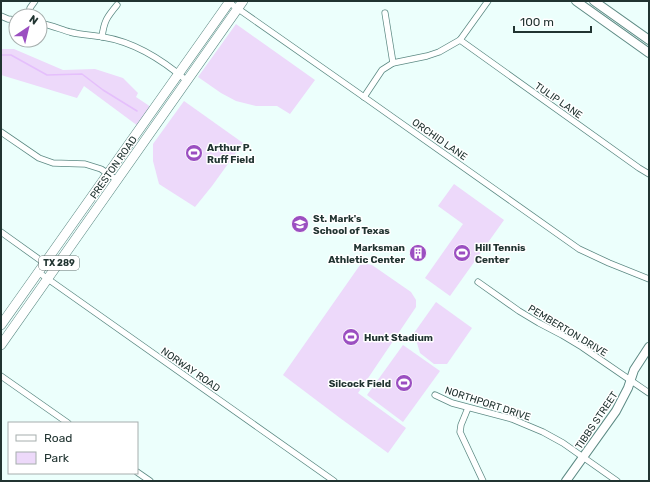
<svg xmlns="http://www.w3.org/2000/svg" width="650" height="482" font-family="Rubik,sans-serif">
<rect width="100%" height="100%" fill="#ecfffc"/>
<g fill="#edd9fa">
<path d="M236,24L315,80L290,114L277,106H256L236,101L221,93L198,77Z"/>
<path d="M1,49H14L63,70L95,69L123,78L138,93L136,97L151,107L138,126L84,86L77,98L1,75Z"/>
<path d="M184,101L243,143L212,186L195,207L159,184L153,161V144Z"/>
<path d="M454,184L504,220L450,296L425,278L463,224L438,206Z"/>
<path d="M367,264L372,265L411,292L416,300V307L358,393L406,428L388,453L340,418L283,375L360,265Z"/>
<path d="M436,302L472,328L447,364H434L420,353L414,333Z"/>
<path d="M403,345L440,371L403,422L367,395Z"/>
</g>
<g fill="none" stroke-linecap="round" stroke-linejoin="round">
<path stroke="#e5bffc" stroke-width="1.5" d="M1,55H11L47,75L82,74L103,90L137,111"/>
<g stroke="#5d8a84" stroke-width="7">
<g id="street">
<path d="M227,1L364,97L579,249L609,263L649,279"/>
<path d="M385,13L393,63"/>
<path d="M1,16L8,19L16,20"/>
<path d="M29,16L30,8L35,1"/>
<path d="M40,23C50,25 60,29 70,32C81,35 92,35 103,37C134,42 164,61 187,81"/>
<path d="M102,37C104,21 107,17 117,5"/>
<path d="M460,40L639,168L649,174"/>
<path d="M364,97L382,70L393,63L427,56L439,52L460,40L488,1"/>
<path d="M1,132L39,158L53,163L85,164L101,169L117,180"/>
<path d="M1,232L54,270"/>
<path d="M38,272L334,481"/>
<path d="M478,282L519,311L539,323L562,335L582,347L649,393"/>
<path d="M1,376L68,423"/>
<path d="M435,395L452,403L512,419L543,432L563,443L617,481"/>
<path d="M468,408L461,425L460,432L483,481"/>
<path d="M137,472L150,481"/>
</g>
</g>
<g stroke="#5d8a84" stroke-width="10">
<g id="secondary">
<path d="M576,1L649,53"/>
<path d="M594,1L649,40"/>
<path d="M566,481L616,411L628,388L634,370L649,347"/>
</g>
</g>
<g stroke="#5d8a84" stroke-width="10">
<g id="primary">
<path d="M1,325L230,1"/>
<path d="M1,345L243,1"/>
</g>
</g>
<use href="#street" stroke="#fff" stroke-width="5.5"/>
<use href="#secondary" stroke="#fff" stroke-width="8"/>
<use href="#primary" stroke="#fff" stroke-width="9"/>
</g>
<defs>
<g id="stadium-disc" transform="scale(0.9)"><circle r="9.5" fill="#9b4fc1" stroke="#fff"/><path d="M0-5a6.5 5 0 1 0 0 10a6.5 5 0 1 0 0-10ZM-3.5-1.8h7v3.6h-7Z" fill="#fff"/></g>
<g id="school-disc" transform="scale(0.9)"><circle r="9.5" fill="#9b4fc1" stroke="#fff"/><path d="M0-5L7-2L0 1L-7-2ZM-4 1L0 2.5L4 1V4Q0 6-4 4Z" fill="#fff"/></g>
<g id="building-disc" transform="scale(0.9)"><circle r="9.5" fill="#9b4fc1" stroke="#fff"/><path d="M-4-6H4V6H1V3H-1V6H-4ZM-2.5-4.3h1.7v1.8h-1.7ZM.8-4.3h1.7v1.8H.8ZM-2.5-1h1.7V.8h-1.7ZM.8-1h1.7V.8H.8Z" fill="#fff"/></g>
</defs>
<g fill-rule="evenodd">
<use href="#stadium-disc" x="194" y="153"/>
<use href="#school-disc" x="300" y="224"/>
<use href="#building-disc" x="418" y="253"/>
<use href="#stadium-disc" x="462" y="253"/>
<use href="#stadium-disc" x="351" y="337"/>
<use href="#stadium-disc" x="404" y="383"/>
</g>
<g text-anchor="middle" stroke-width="3" stroke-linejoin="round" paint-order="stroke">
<rect fill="#fff" stroke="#64716f" stroke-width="1" x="39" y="256" width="40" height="14" rx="3"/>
<g font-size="9" font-weight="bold" fill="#213431">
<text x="59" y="266">TX 289</text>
</g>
<g font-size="10" fill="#213431" stroke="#fff">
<text transform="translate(559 100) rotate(35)" y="4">TULIP LANE</text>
<text transform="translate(440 139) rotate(35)" y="4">ORCHID LANE</text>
<text transform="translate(113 167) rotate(-55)" y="4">PRESTON ROAD</text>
<text transform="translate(568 330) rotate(31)" y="4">PEMBERTON DRIVE</text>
<text transform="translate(191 369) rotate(35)" y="4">NORWAY ROAD</text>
<text transform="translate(488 403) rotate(18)" y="4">NORTHPORT DRIVE</text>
<text transform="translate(596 420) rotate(-56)" y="4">TIBBS STREET</text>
</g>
<g font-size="10" font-weight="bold" fill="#213431" stroke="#fff" text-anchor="start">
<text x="207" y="151">Arthur P.<tspan x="207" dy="12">Ruff Field</tspan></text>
<text x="313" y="222">St. Mark's<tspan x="313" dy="12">School of Texas</tspan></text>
<text x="405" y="251" text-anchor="end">Marksman<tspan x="405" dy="12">Athletic Center</tspan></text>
<text x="475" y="251">Hill Tennis<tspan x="475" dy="12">Center</tspan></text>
<text x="364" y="341">Hunt Stadium</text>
<text x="391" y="387" text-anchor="end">Silcock Field</text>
</g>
</g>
<rect width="650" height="482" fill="none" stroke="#213431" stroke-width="4"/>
<rect x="8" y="422" width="130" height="52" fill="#ffffff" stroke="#a6aead"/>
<rect x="16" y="435" width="20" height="6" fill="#ffffff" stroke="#a6aead"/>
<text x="44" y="442" font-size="12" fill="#213431">Road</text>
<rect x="16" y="452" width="20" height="12" fill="#edd9fa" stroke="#a6aead"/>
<text x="44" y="462" font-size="12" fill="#213431">Park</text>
<g transform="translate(28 28) rotate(35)"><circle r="19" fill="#ffffff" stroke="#a6aead"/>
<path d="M0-3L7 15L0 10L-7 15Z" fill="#9b4fc1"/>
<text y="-6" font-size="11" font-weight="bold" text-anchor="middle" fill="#213431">N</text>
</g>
<path d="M514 26v6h77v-6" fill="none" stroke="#213431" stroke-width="2"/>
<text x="520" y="26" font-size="12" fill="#213431" stroke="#ffffff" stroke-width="3" paint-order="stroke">100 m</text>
</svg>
